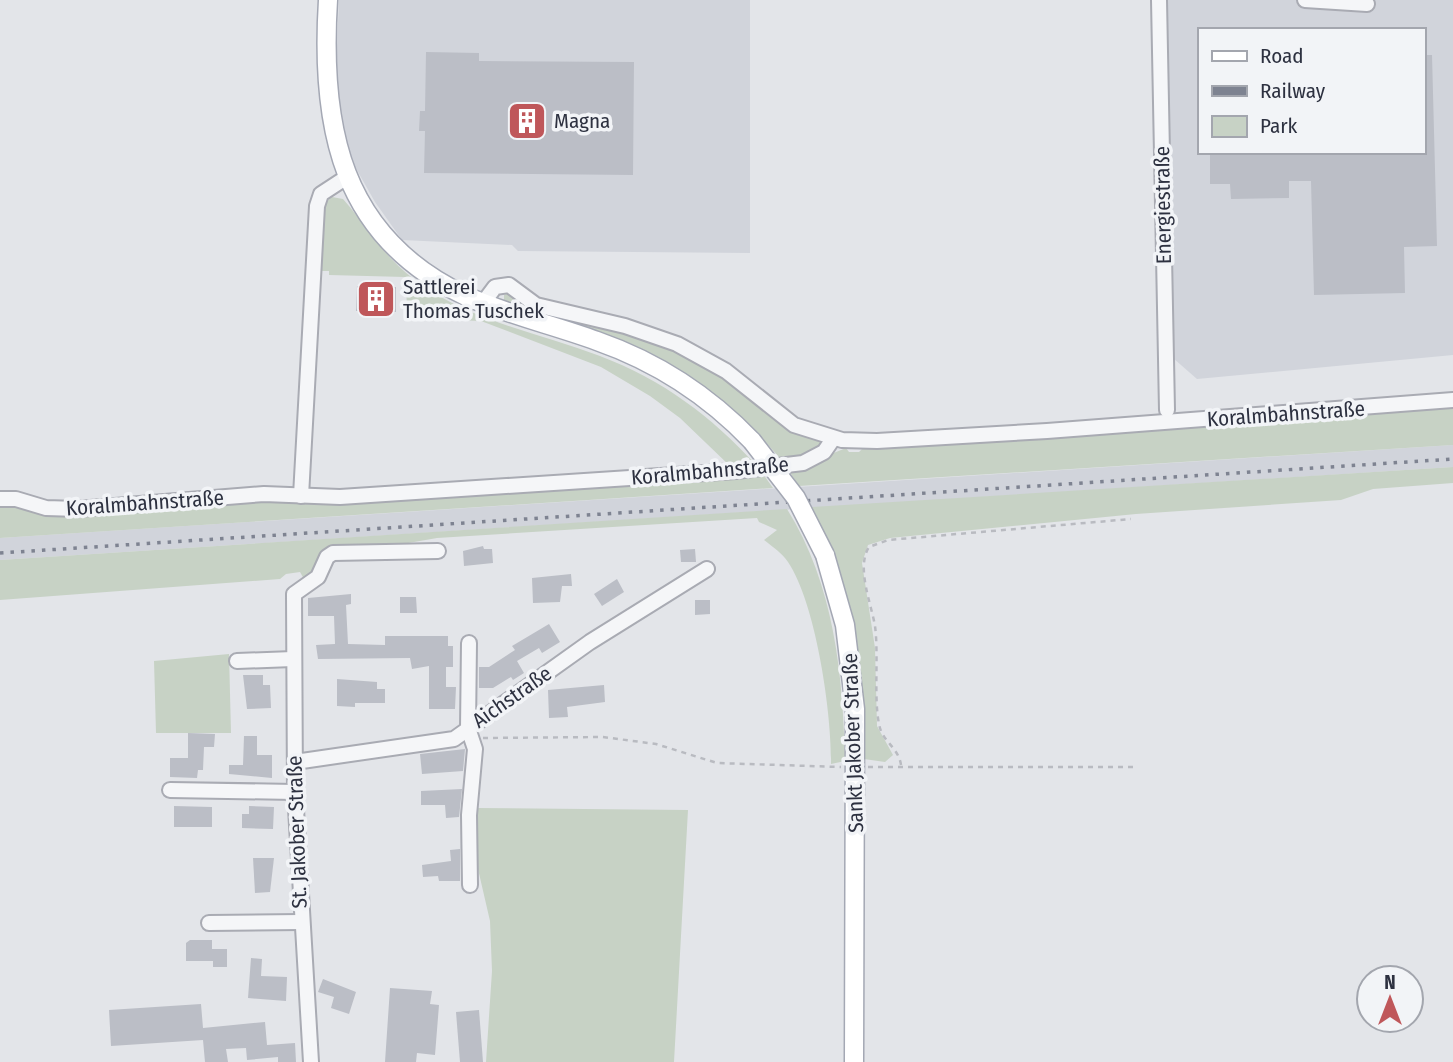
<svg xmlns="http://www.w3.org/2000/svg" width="1453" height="1062" font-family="'Fira Sans Condensed',sans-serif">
<rect width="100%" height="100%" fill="#e3e5e9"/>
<g fill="#d1d4db" fill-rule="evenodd">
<path d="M339,0H750V253L518,251L512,245L402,240L375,202L349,156L338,105L336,69Z"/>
<path d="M1167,0H1453V355L1197,379L1173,358ZM1199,30H1423V152H1199Z"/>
<path d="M1453,445V467L0,560V538Z"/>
</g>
<g fill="#c7d2c5">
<path d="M332,197L343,199C372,232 383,258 422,285C475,322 541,334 600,356C663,380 711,416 756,465L731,467L680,418L650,396L601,367L481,321L408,318L405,277L329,275V271H319C320,251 314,209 332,197Z"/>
<path d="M509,293L680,348L822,443L815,452L783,462C701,363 622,341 504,302V295Z"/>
<path d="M1453,404V445L799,486L789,471L846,448L849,452H859L864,447Z"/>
<path d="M1453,467V483L1373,489L1341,500L1136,514L890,538L868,545L862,563L875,648L877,726L893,755L885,762L864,759L834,554L812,507Z"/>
<path d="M763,474L773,488L0,538V503L205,502Z"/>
<path d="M787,509C834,584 843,674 845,761L831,764C832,713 816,604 788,562C782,553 773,547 764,540L777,530L759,522L757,518L437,538L391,546L333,549L317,572L304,579L300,572L286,574L280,579L0,600V560Z"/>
<path d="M229,654L231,733H156L154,661Z"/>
<path d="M476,808L688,810L674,1062H486L492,971L490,921L475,856Z"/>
</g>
<g fill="#bbbec6">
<path d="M426,52L479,53V61L634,62L633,175L424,173L425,131H419L420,111H425Z"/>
<path d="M1423,55H1432L1437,246L1404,247L1405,293L1314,295L1311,181H1289V198L1231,199L1230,184H1210V154L1423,152Z"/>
<path d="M357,286L396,287V312L356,311Z"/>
<path d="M483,546L484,549H492L493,563L464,566L463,551Z"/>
<path d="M695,549L696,562H681L680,550Z"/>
<path d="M571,574L572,586H562L560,602L533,603L532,578Z"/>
<path d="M617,579L624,592L602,606L594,594Z"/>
<path d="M351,594V604L346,605L348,644L385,645V636H448V646H453V667H446V687H456L455,709H429V666L412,669L410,658L318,659L316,645L335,644L334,616H308V598Z"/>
<path d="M400,597H416L417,613H400Z"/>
<path d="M695,600H710V614L695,615Z"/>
<path d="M549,624L560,642L542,653L539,648L517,661L524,673L513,680L511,677L493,688H479V667H489L515,650L512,646Z"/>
<path d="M243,675H263V685H270L271,708L247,709Z"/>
<path d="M337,679L377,682V689H385V703H355V707L337,706Z"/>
<path d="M604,685L605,702L567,707L568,717L549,718L548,690Z"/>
<path d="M188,733L215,734L214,747H204L203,770H198L197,778L170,777V758H188Z"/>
<path d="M244,736H257V755H272V778L229,774V765H243Z"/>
<path d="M465,749L463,771L422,774L420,754Z"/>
<path d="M462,789L459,817L446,818L445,805H421V791Z"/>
<path d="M174,806L212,807V827H174Z"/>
<path d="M249,806L274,807L273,829L242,828V814H249Z"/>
<path d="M460,849V881H439L438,876L423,877L422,865L451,861L450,850Z"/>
<path d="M253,858H274L270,892L255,893Z"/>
<path d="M190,940H212V949H227V967H213V961H186V943Z"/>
<path d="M251,958L262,959L261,976L287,977L286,1001L248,998Z"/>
<path d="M323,979L356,992L349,1014L331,1008L334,997L318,992Z"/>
<path d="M390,988L432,991L430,1004L439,1005L435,1055L417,1053L416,1062H385Z"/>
<path d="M201,1004L203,1028L265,1022L267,1045L295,1043L296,1062H278V1057L247,1060L246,1048L226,1049L228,1062H205L203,1040L111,1046L109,1010Z"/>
<path d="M479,1010L483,1062H460L456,1012Z"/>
</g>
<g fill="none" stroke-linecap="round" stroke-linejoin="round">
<g stroke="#a9abb3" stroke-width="18">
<g id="minor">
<path d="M1159,0L1167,410"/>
<path d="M1305,0L1367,4"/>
<path d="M483,303L495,287L509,285L536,305L625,326L677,344L726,371L794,425L842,440L877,441L1047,431L1453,400"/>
<path d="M301,496L317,206L321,194L347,177"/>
<path d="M0,499H16L46,508L78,509L264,494L340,497L736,471L803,463L824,452L833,439"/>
<path d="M469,643L468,728L475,749L469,815L470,885"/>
<path d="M237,661L293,659"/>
<path d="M295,762L454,739L590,642L707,569"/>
<path d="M170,790L295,792"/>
<path d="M209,923L301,922"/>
<path d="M311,1062L295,792L294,594L318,577L327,557L333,553L438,551"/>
</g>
</g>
<g stroke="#a4a8b4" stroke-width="21">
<g id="major">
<path d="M328,0C320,126 340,237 466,296C508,315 554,325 597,341C657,362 708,395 752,441"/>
<path d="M825,555L845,625L855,709L854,1062"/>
</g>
</g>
<g stroke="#b9bbc1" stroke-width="2.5" stroke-dasharray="5 5" stroke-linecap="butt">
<path d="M483,738L603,737L656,744L717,763L841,767"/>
<path d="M901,765C899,749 884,742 880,728C873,703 879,656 875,626C871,603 856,567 869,547L888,540L1131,519"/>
<path d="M868,767H1135"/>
</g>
<use href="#minor" stroke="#f5f6f8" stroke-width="14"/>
<use href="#major" stroke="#fff" stroke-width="18"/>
<path stroke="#7e8391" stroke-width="3.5" stroke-dasharray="3.5 7" stroke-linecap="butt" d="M0,553L1453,459"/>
<g stroke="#a4a8b4" stroke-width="21" stroke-linecap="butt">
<path id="major-bridge" d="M752,441L796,498L825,555"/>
</g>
<use href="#major-bridge" stroke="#fff" stroke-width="18"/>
</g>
<defs>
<g id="building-square" transform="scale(2.0125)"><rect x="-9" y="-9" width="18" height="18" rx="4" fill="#bf575a" stroke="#f2f4f7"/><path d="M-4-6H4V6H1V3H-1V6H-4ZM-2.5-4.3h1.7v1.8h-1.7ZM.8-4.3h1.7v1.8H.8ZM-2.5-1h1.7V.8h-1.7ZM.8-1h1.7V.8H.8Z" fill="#fff"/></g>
</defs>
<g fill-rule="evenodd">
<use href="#building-square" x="527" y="121"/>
<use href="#building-square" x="376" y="299"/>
</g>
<g text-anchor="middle" stroke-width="7" stroke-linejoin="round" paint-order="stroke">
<g font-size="21" fill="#2d3140" stroke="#f2f4f7" text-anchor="start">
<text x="554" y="128">Magna</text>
<text x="403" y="294">Sattlerei<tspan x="403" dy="24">Thomas Tuschek</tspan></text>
</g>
<g font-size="21" fill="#2d3140" stroke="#f2f4f7">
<text transform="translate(1163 205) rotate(-91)" y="7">Energiestraße</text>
<text transform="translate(1286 414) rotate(-4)" y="7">Koralmbahnstraße</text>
<text transform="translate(710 471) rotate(-5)" y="7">Koralmbahnstraße</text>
<text transform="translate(145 503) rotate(-4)" y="7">Koralmbahnstraße</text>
<text transform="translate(512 697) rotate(-35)" y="7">Aichstraße</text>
<text transform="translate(853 743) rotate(-92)" y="7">Sankt Jakober Straße</text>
<text transform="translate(297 832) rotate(-92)" y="7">St. Jakober Straße</text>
</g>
</g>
<rect x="1198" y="28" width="228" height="126" fill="#f2f4f7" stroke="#a3a6ae" stroke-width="2"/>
<rect x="1212" y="51" width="35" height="10" fill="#ffffff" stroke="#a3a6ae" stroke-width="2"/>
<text x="1260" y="63" font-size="21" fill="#2d3140">Road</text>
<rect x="1212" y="86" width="35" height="10" fill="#7e8391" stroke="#a3a6ae" stroke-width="2"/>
<text x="1260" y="98" font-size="21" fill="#2d3140">Railway</text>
<rect x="1212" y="116" width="35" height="21" fill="#c7d2c5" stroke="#a3a6ae" stroke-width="2"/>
<text x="1260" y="133" font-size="21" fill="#2d3140">Park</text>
<g transform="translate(1390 999)"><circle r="33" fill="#f2f4f7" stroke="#a3a6ae" stroke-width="2"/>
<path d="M0-5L12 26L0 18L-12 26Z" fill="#bf575a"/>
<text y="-10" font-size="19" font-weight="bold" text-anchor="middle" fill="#2d3140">N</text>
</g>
</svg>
